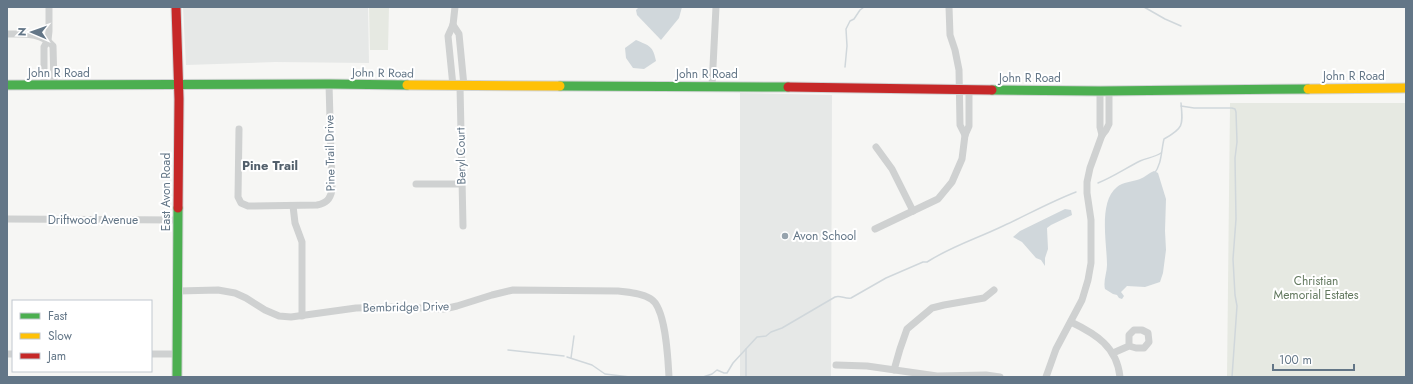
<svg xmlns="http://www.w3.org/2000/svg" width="1413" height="384" font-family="Jost,sans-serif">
<rect width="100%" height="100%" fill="#f6f6f4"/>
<g fill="#e6e8e7">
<path d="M183,7H368L369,63L275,62L186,65Z"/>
<path d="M740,93L832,95L831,377H740Z"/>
</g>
<g fill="#e6e9e2">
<path d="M369,7H389L388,50H370Z"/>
<path d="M1230,103H1405V377H1227Z"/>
</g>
<g fill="#d0d7db">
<path d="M639,7H682L679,18L661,40L637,15L636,10Z"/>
<path d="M636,40C650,46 653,46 656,61L644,69L633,68L626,58L625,48Z"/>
<path d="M1154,171L1158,173L1166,199L1165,231L1166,250L1163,273L1160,282L1145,287L1127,286L1121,292L1124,296L1122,299L1119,298L1117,295L1113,294L1105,289C1103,281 1107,273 1107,265C1107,244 1098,202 1117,187C1123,182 1132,182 1140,179C1145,177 1149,173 1154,171Z"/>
<path d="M1065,209L1071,210L1072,215L1051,225L1047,228L1048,249L1045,258V266L1041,260L1036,258L1022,242L1013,237L1020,231Z"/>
</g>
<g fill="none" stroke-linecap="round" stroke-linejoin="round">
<g stroke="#d0d7db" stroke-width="1.5">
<path d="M1144,7L1165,19L1181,26"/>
<path d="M845,67L847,46L846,29L850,21L854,19L860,10L864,7"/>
<path d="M1181,106L1194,108H1232L1235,109L1236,112L1237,142L1235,158L1236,219L1233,259L1235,295L1237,306L1232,377"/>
<path d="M1154,174C1162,164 1161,151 1164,139C1184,128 1183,125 1181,103"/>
<path d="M1098,183C1113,177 1126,168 1140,161C1147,158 1155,157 1161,153"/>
<path d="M508,350L564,356"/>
<path d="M567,357L592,365L605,374L630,377"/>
<path d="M571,358L574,336"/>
<path d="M703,377L712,374L717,370L724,373H727L733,363L757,337L766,336L771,332L782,328L835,297C840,295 845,299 851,298L886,278L923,262H927C952,246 976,239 1003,226C1027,215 1050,202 1076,192"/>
<path d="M746,377V349"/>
</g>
<g stroke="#d1d3d4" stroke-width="11">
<g id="fast">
<path d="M7,85L329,84L407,85"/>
<path d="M560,86L788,87"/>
<path d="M992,90L1100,91L1308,89"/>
<path d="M177,377L178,208"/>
</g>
</g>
<g stroke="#d1d3d4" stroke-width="11">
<g id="slow">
<path d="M407,85L560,86"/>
<path d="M1308,89L1406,88"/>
</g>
</g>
<g stroke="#d1d3d4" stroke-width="11">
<g id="jam">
<path d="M176,7L179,99L178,208"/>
<path d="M788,87L992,90"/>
</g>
</g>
<g stroke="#cfd1d1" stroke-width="7">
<path d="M949,7L950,35L955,50L959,70L960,125L965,135"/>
<path d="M453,25L459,34L464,86"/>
<path d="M7,34C24,34 41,32 53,46L54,85"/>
<path d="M44,85V47L48,40L49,31V7"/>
<path d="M453,86L448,36L453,25L455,7"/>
<path d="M460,86L463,226"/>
<path d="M712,86L716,7"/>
<path d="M1100,91V127L1102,135"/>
<path d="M239,129L238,197L241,203L248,206L317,205C326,203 330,200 332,190L329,84"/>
<path d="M876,147L892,169L913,211"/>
<path d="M416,184H461"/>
<path d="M293,206L295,223L302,242V316"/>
<path d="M7,219L178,220"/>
<path d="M875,229L938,199L952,182L962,159L965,135L969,126V90"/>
<path d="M178,291L218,290L235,293L246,298L265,310L279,316L291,317L356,308L397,307L444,309L457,306L492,295L513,290L618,291C628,292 642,293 651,299C666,308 668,360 669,377"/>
<path d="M1071,322C1096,334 1117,347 1120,377"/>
<path d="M1113,353L1129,346L1136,348H1144L1149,342L1148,333L1142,330H1134L1129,335V346"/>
<path d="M7,354H13"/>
<path d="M151,354H177"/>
<path d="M836,365L867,366L937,376L986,375L1000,377"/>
<path d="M894,370L900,349L907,329L932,308L944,305L984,298L994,290"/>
<path d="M1046,377L1056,349L1082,300L1088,280L1091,263V220L1087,193V182L1090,168L1102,135L1106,130L1109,124V90"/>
</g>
<use href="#fast" stroke="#4caf50" stroke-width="9"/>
<use href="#slow" stroke="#ffc107" stroke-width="9"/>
<use href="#jam" stroke="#c62828" stroke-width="9"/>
</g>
<circle fill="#96a3ad" stroke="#fff" stroke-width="1.5" cx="785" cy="236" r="4"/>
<g text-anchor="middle" stroke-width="4" stroke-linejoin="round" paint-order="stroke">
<g font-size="12" fill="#637687" stroke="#fff">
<text x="59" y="77">John R Road</text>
<text transform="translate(383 73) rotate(1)" y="4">John R Road</text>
<text x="707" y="78">John R Road</text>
<text x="1354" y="80">John R Road</text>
<text x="1030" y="82">John R Road</text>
<text transform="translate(330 153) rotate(-91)" y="4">Pine Trail Drive</text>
<text transform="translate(461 156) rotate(-91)" y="4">Beryl Court</text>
<text transform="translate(166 192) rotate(-90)" y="4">East Avon Road</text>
<text x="93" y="224">Driftwood Avenue</text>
<text transform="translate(406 307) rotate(-1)" y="4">Bembridge Drive</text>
</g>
<g font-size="12" fill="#637687" stroke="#fff" text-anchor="start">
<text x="793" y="240">Avon School</text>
</g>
<g font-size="12" fill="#63795f" stroke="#fff">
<text x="1316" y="285">Christian<tspan x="1316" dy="14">Memorial Estates</tspan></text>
</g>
<g font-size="13" font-weight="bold" fill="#525f6b" stroke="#fff">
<text x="270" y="170">Pine Trail</text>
</g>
</g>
<rect width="1413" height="384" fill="none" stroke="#637687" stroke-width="16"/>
<rect x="12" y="300" width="140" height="72" fill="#ffffff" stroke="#c1c8cf"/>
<rect x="20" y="313" width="20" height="6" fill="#4caf50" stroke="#c1c8cf"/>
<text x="48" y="320" font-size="12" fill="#637687">Fast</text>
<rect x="20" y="333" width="20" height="6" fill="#ffc107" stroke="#c1c8cf"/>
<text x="48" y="340" font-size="12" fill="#637687">Slow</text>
<rect x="20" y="353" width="20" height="6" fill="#c62828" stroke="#c1c8cf"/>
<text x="48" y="360" font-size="12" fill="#637687">Jam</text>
<g transform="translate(32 32) rotate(272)" stroke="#ffffff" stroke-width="3" paint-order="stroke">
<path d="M0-3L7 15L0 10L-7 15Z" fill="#637687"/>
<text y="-6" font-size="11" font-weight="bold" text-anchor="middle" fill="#637687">N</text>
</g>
<path d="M1273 364v6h81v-6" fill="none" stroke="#637687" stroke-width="2"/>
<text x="1279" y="364" font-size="12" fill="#637687" stroke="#ffffff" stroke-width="3" paint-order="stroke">100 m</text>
</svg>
